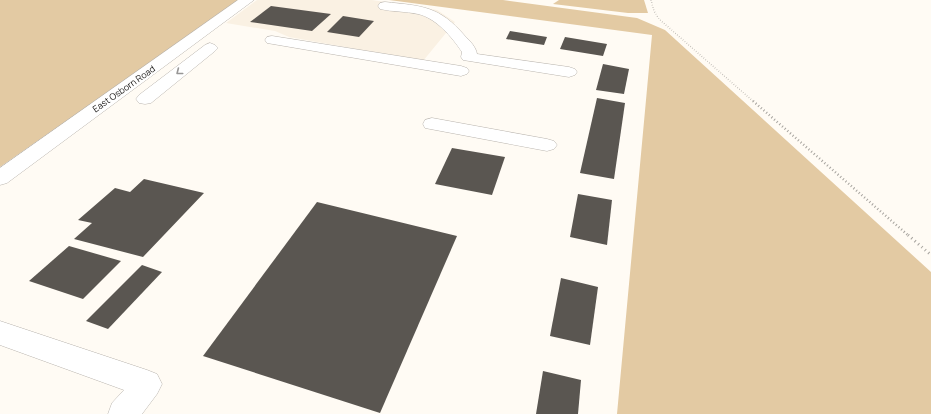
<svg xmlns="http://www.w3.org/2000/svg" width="931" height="414" font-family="Manrope,sans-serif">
<rect width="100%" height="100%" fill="#fffbf4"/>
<path fill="#faf1e3" d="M257,0H372L437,10L455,22L423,61L289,37L275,31L226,23Z"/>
<g fill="#e3caa3">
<path d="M0,0H240L0,167Z"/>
<path d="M389,0H503L637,18L665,30L931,272V414H617L652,35Z"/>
<path d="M559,0H644L648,13H628L553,4Z"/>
</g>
<g fill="#5a5651">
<path d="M271,6L331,14L312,31L250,22Z"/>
<path d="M343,16L374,21L359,37L327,32Z"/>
<path d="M510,31L547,37L544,45L506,39Z"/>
<path d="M565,37L607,44L603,56L560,49Z"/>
<path d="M603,64L629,69L624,94L596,90Z"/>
<path d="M597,98L625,103L614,179L580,173Z"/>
<path d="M452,148L505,157L492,195L435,184Z"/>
<path d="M144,179L204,193L143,257L74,239L92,223L78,220L115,188L130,192Z"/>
<path d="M578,194L612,200L607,245L570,237Z"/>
<path d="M317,202L457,236L380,413L203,356Z"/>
<path d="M69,246L121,261L83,299L29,281Z"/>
<path d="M142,265L162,272L108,329L86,321Z"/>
<path d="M561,278L598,287L590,345L550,336Z"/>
<path d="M543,371L581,380L578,414H536Z"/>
</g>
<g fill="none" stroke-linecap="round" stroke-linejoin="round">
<g stroke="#b9b4ae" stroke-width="1">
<g id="minor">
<path d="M238,0H254L7,183L0,185V168Z"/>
<path d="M385,2C423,6 439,6 465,36C470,41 476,47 477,54L569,67L575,69L577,72L575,75L569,77L463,60L461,57L462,52C452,37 436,18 418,14C405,11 393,12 380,9L378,6L380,3Z"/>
<path d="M272,36L461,66L467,68L469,71L467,74L461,76L267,43L265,40L267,37Z"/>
<path d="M210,43L215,45L218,48L215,51L151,103L145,104L139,103L136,99L139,95L205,45Z"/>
<path d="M432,118L547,139L554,141L557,145L554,149L547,151L425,128L423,124L425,120Z"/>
<path d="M0,321L147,370L157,374L162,384L157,394L142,414H108L112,403L124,390L0,345Z"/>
</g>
</g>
<path stroke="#a6a39e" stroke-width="1.5" stroke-dasharray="0.5 2" stroke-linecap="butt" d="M651,0L654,11L659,19L754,102"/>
<path stroke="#a6a39e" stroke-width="2.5" stroke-dasharray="1 2.5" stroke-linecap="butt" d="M753,101L909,236"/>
<path stroke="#a6a39e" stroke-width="3" stroke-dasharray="1 3.5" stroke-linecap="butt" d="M908,235L931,255"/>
<use href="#minor" fill="#fff" fill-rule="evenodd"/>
</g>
<defs><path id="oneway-chevron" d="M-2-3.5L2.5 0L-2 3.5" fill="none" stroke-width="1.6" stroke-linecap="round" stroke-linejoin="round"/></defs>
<use stroke="#989796" href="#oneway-chevron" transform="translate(179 72) rotate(142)"/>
<g text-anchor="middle" stroke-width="4" stroke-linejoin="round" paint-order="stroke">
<g font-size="9" fill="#1a1816" stroke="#fff">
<text transform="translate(124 89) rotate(-35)" y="3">East Osborn Road</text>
</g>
</g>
</svg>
